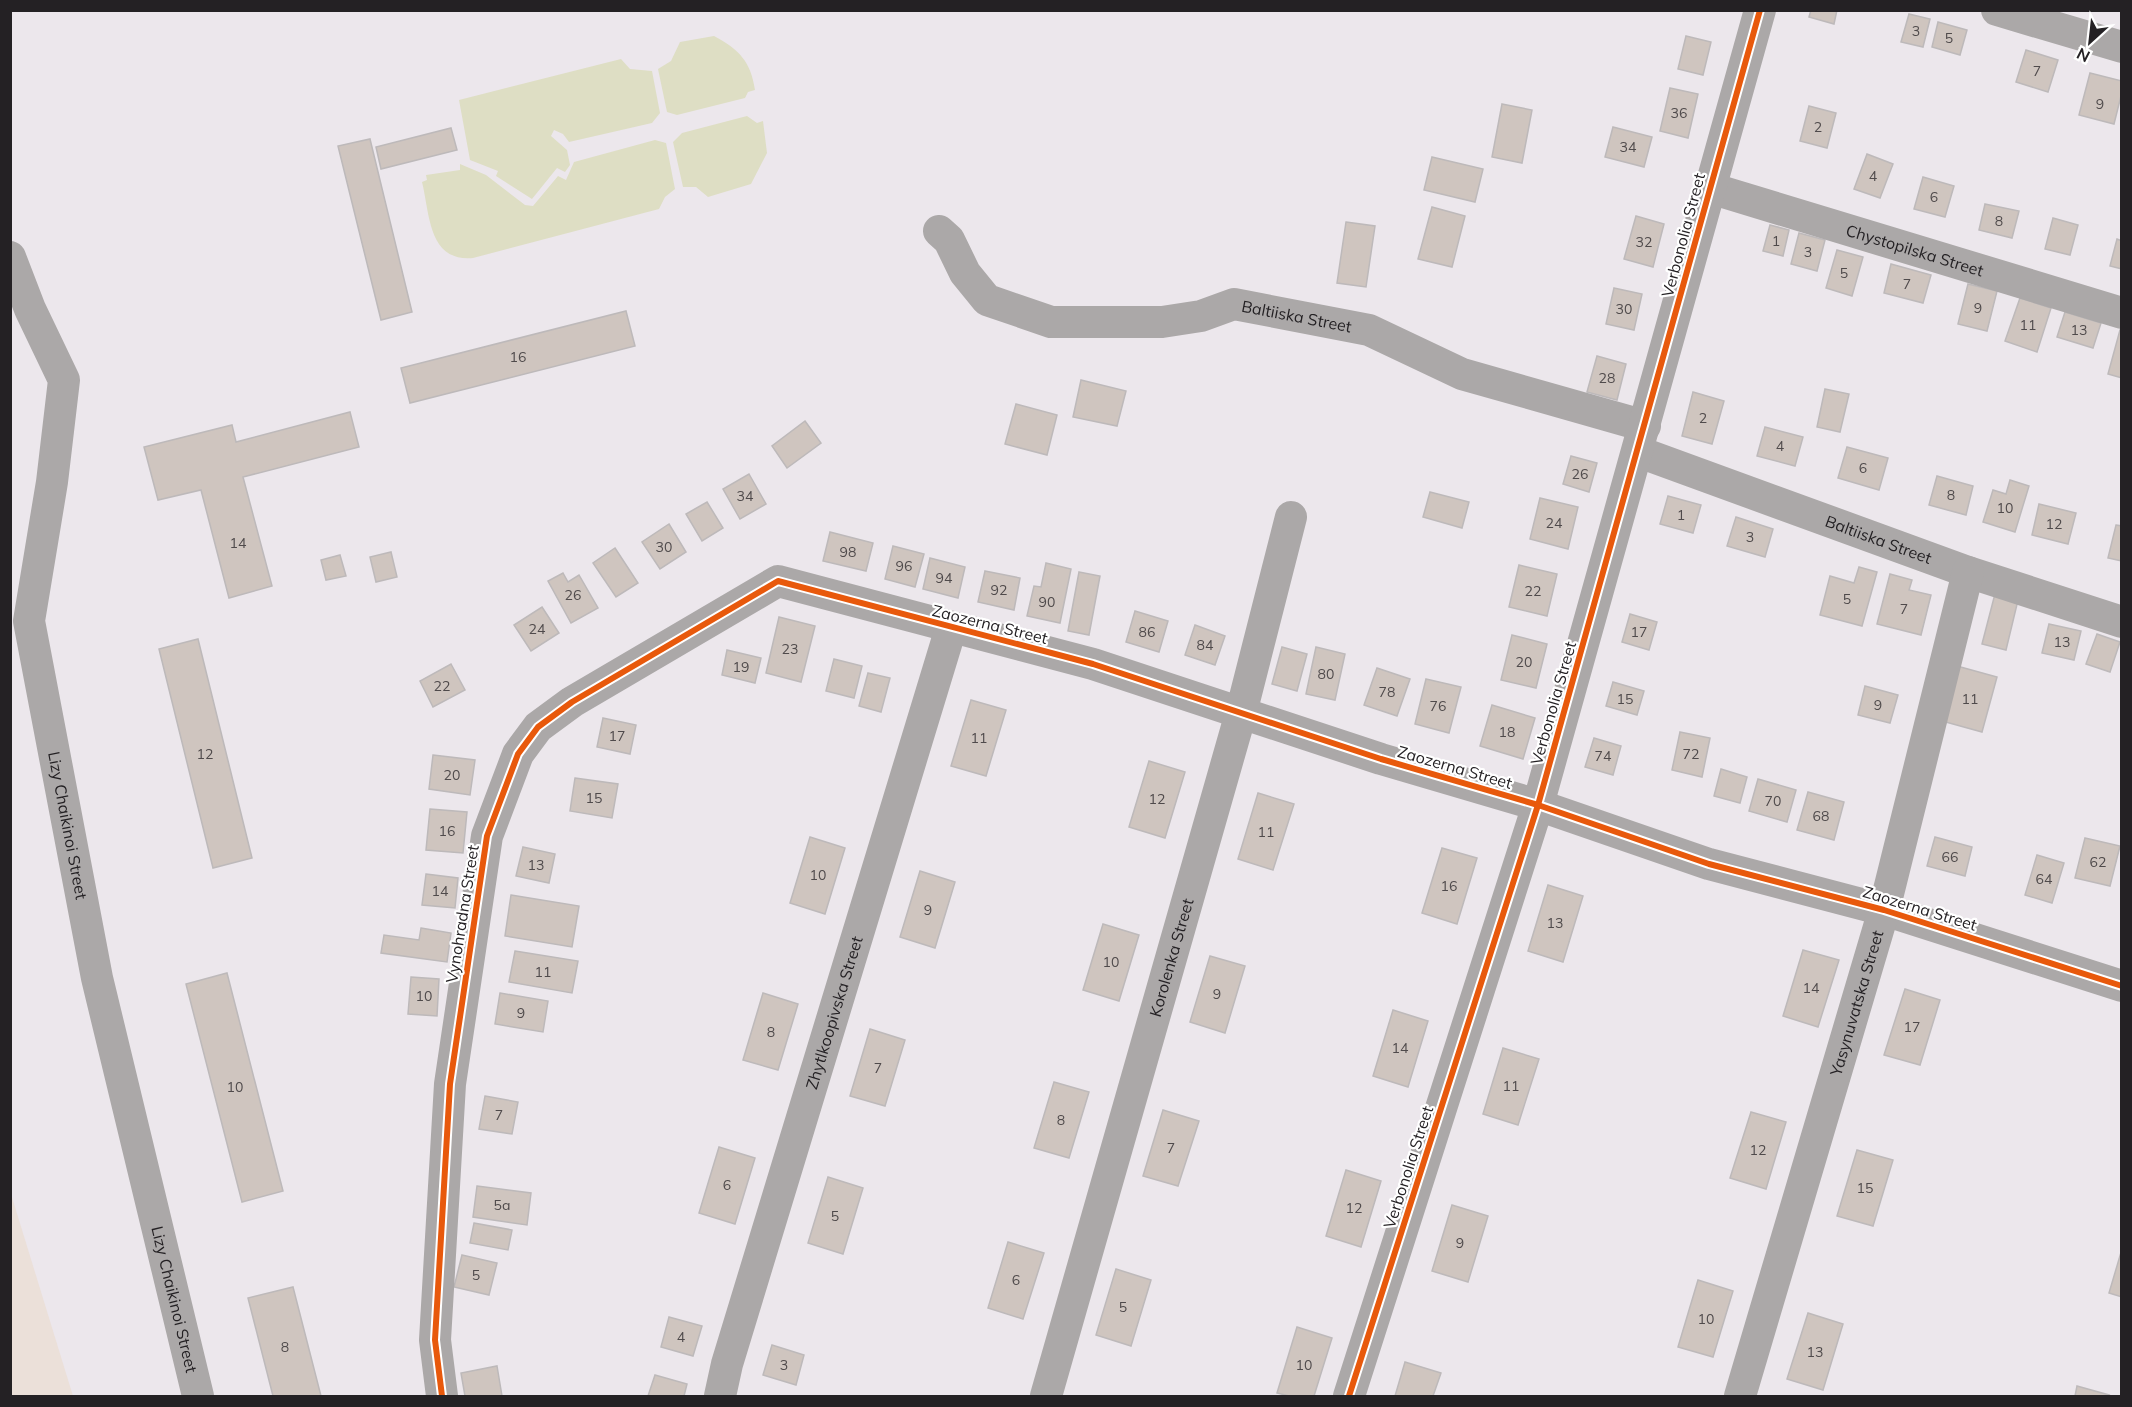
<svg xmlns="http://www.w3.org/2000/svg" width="2132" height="1407" font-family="Mulish,sans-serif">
<rect width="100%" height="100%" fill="#ece7ec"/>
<path fill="#ebe0d9" d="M11,1194L73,1396H11Z"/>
<g fill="#dedec4">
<path d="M714,36C739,49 751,62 755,90L748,92L745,98L677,115L667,112L658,69L671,61L680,42Z"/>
<path d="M621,59L630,69L652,71L660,113L652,123L569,142L563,134L554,130L551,136L567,150L570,165L565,172L557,168L532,199L496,176L498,171L470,160L459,100Z"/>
<path d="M747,116L757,123L763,121L767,153L751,184L708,197L696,187H683L673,142L682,133Z"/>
<path d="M655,140L666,143L675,189L665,197L659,209L473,258C428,262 430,214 422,182L427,180L426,175L460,170V164L486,175L525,205L533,206L558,176L566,180L574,162Z"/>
</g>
<g fill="#cfc5bf" stroke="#bdb9ba" stroke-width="1.5">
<path d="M1811,10H1837L1834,24L1809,17Z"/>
<path d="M1909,14L1930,19L1923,47L1901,42Z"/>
<path d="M1938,22L1967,30L1960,55L1932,47Z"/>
<path d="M1686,36L1711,42L1703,75L1678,69Z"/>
<path d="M2026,50L2058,60L2048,92L2016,82Z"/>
<path d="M2090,73L2122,81V92L2114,124L2079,115Z"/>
<path d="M1670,88L1698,94L1688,138L1660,131Z"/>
<path d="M1502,104L1532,110L1522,163L1492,157Z"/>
<path d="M1809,106L1836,113L1827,148L1800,141Z"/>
<path d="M1613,127L1652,137L1644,167L1605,157Z"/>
<path d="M451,128L457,150L381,169L376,147Z"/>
<path d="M370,139L412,312L381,320L338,146Z"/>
<path d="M1867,154L1893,164L1880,198L1854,189Z"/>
<path d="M1432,157L1483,169L1475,202L1424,190Z"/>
<path d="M1923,177L1954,186L1945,217L1914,209Z"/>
<path d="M1985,204L2019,211L2012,238L1979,230Z"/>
<path d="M1432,207L1465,216L1452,267L1418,259Z"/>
<path d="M1636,216L1664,224L1653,267L1624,259Z"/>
<path d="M2053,218L2078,225L2070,255L2045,249Z"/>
<path d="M1346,222L1375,226L1366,287L1337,283Z"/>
<path d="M1770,225L1789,230L1783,256L1763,251Z"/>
<path d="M1799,233L1825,240L1817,271L1791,264Z"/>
<path d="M2117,239L2122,241V269L2110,266Z"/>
<path d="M1837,250L1863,257L1852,296L1826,288Z"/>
<path d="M1891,264L1931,275L1923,303L1884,293Z"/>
<path d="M1968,284L1997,291L1987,331L1958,324Z"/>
<path d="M1614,288L1642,294L1634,330L1606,324Z"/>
<path d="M2020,298L2051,308L2037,352L2005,341Z"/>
<path d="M626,311L635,346L410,403L401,368Z"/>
<path d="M2065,312L2101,323L2093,348L2057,337Z"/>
<path d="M2120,330H2122V378L2108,374Z"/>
<path d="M1597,356L1626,364L1617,400L1587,392Z"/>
<path d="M1081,380L1126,391L1117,426L1073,417Z"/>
<path d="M1825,389L1849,394L1840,432L1817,427Z"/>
<path d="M1693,392L1724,401L1712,444L1682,436Z"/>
<path d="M1016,404L1057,415L1047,455L1005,444Z"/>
<path d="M350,412L359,447L243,477L272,586L229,598L201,490L158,500L144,447L232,425L236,442Z"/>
<path d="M805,421L821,443L787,468L772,446Z"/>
<path d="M1765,427L1803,437L1795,466L1757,456Z"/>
<path d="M1847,447L1888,458L1879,490L1838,478Z"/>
<path d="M1571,456L1597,463L1589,492L1563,484Z"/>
<path d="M749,474L766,504L740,519L723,489Z"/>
<path d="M1937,476L1973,486L1966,515L1929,505Z"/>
<path d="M2010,480L2029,486L2015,532L1983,522L1993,490L2006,494Z"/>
<path d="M1430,492L1469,502L1462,528L1423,517Z"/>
<path d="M1668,496L1701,505L1693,533L1660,524Z"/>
<path d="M1540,498L1578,507L1568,549L1530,539Z"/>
<path d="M707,502L723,528L702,541L686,514Z"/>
<path d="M2039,504L2076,513L2068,544L2032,535Z"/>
<path d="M1736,517L1773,529L1765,557L1727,546Z"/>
<path d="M669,524L686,552L660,569L642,542Z"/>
<path d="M2116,525L2122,526V561L2108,558Z"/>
<path d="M830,532L873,543L866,571L823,561Z"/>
<path d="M893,546L924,554L915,587L885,579Z"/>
<path d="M615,548L638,583L616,597L593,563Z"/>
<path d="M391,552L397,577L376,582L370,557Z"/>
<path d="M340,555L346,576L326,580L321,560Z"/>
<path d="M930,558L965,567L958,598L923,589Z"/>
<path d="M1046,563L1071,569L1060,623L1027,616L1034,586L1041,587Z"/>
<path d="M1519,565L1557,574L1547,616L1509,607Z"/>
<path d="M1859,567L1877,572L1862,626L1820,615L1830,576L1854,583Z"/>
<path d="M985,571L1020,578L1014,610L978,602Z"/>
<path d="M1079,572L1100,576L1089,635L1068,631Z"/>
<path d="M563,573L568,582L579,575L598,608L571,623L548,581Z"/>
<path d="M1890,574L1912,580L1909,590L1931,595L1921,635L1877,624Z"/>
<path d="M1996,590L2019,596L2006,650L1982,644Z"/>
<path d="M542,607L559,633L531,651L514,625Z"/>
<path d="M1135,611L1168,621L1159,652L1126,642Z"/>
<path d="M1630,614L1657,622L1649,650L1622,642Z"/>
<path d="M779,617L815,626L801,682L766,673Z"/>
<path d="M2049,624L2081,631L2074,660L2042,653Z"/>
<path d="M1195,625L1225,636L1215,665L1185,655Z"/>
<path d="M2097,634L2120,642L2110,672L2086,664Z"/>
<path d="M1512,635L1547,644L1536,688L1501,680Z"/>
<path d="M198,639L252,858L213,868L159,649Z"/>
<path d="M1282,647L1307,654L1297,691L1272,684Z"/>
<path d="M1316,647L1345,654L1335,700L1306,694Z"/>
<path d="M727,650L761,658L755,683L722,675Z"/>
<path d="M834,659L862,666L854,698L826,691Z"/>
<path d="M451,664L465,690L433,707L420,681Z"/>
<path d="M1957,666L1997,677L1982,732L1942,721Z"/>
<path d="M1377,668L1410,679L1397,716L1364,705Z"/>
<path d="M868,673L890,678L881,712L859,706Z"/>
<path d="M1426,679L1461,687L1449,733L1415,724Z"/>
<path d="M1613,682L1644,691L1637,715L1606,706Z"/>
<path d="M1865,686L1898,695L1890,723L1858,715Z"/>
<path d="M971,700L1006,710L986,776L951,766Z"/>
<path d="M1492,705L1535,718L1523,759L1480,746Z"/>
<path d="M603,718L636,725L630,754L597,747Z"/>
<path d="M1680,732L1710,738L1702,777L1672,770Z"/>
<path d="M1594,738L1621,746L1613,775L1585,767Z"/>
<path d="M433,755L475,760L470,795L429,789Z"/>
<path d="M1149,761L1185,772L1165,838L1129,827Z"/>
<path d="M1721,769L1747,777L1740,803L1714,796Z"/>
<path d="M575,778L618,784L612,818L570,811Z"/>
<path d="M1758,779L1796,790L1787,822L1749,811Z"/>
<path d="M1808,792L1844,802L1834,840L1797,830Z"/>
<path d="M1258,793L1294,804L1273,870L1238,859Z"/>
<path d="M430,809L467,812L463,853L426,850Z"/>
<path d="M810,837L845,848L825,914L790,903Z"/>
<path d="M1935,837L1972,847L1965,876L1927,866Z"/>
<path d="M2085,838L2120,846L2110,886L2075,878Z"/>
<path d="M523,847L555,854L549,883L516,876Z"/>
<path d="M1442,848L1477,858L1457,924L1422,913Z"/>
<path d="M2037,855L2064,863L2052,903L2025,895Z"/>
<path d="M920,871L955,882L935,948L900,937Z"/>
<path d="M426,874L458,878L455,908L422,905Z"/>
<path d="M1548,885L1583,896L1563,962L1528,951Z"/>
<path d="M511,895L579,906L572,947L505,936Z"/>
<path d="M1103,924L1139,935L1119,1001L1083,990Z"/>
<path d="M421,928L451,933L447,962L381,953L384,935L419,940Z"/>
<path d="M1803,950L1839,960L1818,1027L1783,1016Z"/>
<path d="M515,951L578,961L572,993L509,982Z"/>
<path d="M1210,956L1245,966L1225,1033L1190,1022Z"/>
<path d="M227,973L283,1191L242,1202L186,984Z"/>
<path d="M411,977L439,979L437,1016L408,1014Z"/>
<path d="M1905,989L1940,1000L1920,1065L1884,1055Z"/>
<path d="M500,993L548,1001L543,1032L495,1024Z"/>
<path d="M763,993L798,1004L778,1070L743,1060Z"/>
<path d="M1393,1010L1428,1021L1408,1087L1373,1076Z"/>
<path d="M870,1029L905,1040L885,1106L850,1096Z"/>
<path d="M1503,1048L1539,1059L1518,1125L1483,1114Z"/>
<path d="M1054,1082L1089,1092L1069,1158L1034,1148Z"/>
<path d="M485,1096L518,1102L512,1134L479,1129Z"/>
<path d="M1163,1110L1199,1121L1178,1186L1143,1176Z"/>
<path d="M1751,1112L1786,1122L1766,1189L1730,1178Z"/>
<path d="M719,1147L755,1158L735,1224L699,1213Z"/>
<path d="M1857,1150L1893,1160L1873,1226L1837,1216Z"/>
<path d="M1346,1170L1381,1181L1361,1247L1326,1236Z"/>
<path d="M828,1177L863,1188L843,1254L808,1243Z"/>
<path d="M477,1186L531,1193L527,1225L473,1217Z"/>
<path d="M1452,1205L1488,1216L1468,1282L1432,1271Z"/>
<path d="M474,1223L512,1230L508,1250L470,1243Z"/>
<path d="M1008,1242L1044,1253L1023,1319L988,1308Z"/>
<path d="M2122,1249V1297L2109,1293Z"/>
<path d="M462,1255L497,1263L489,1295L454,1287Z"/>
<path d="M1116,1269L1151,1280L1131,1346L1096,1335Z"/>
<path d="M1698,1280L1733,1291L1713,1357L1678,1347Z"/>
<path d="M293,1287L321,1396H273L248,1298Z"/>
<path d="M1808,1313L1843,1324L1823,1390L1787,1379Z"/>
<path d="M669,1317L702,1326L693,1356L661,1347Z"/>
<path d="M1297,1327L1332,1338L1314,1396H1289L1277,1393Z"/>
<path d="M772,1345L804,1355L796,1385L763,1375Z"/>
<path d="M1405,1362L1441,1373L1433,1396H1395Z"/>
<path d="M497,1366L502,1396H465L461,1373Z"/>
<path d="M655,1375L687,1384L684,1396H648Z"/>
<path d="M2077,1386L2109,1395L2108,1396H2075Z"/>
</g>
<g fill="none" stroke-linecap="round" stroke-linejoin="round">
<g stroke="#aba8a8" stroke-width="32">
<path d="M1997,10L2122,47"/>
<path id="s1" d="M1710,188L2122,313"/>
<path id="s2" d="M939,231L949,240L965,273L987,300L1051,322H1162L1201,316L1234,304L1369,330L1462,374L1645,426"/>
<path id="s3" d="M10,257L30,309L64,380L52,482L29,621L97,978L198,1396"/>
<path id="s4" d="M1639,452L1968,572L2122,622"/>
<path d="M442,1396L435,1340L450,1084L487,836L518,754L538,727L572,702L778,581L1093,664L1381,759L1538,805L1709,864L1884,910L2122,986"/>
<path id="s5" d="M720,1396L727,1364L951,628"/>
<path id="s6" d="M1046,1396L1241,713L1291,517"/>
<path d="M1349,1396L1538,805L1760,10"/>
<path id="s7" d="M1740,1396L1884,910L1968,572"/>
</g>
<g stroke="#fff" stroke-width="10">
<g id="cycleway">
<path d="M442,1396L435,1340L450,1084L487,836L518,754L538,727L572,702L778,581L1093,664L1381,759L1538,805L1709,864L1884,910L2122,986"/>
<path d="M1349,1396L1538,805L1760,10"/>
</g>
</g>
<use href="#cycleway" stroke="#e8590c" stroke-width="6"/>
</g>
<g text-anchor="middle" stroke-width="4.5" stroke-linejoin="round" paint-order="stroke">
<g font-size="14" fill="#4f4a4b">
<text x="1916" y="36">3</text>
<text x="1949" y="43">5</text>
<text x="2037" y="76">7</text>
<text x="2100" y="109">9</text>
<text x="1679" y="118">36</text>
<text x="1818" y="132">2</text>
<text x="1628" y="152">34</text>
<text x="1873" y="181">4</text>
<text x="1934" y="202">6</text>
<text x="1999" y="226">8</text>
<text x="1776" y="246">1</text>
<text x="1644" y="247">32</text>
<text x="1808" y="257">3</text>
<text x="1844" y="278">5</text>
<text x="1907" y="289">7</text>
<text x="1978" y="313">9</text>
<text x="1624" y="314">30</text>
<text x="2028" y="330">11</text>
<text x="2079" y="335">13</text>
<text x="518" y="362">16</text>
<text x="1607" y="383">28</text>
<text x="1703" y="423">2</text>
<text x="1780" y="451">4</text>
<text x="1863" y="473">6</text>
<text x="1580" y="479">26</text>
<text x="1951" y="500">8</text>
<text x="745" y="501">34</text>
<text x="2005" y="513">10</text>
<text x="1681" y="520">1</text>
<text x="1554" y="528">24</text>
<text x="2054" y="529">12</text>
<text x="1750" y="542">3</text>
<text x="238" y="548">14</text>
<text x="664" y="552">30</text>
<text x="848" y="557">98</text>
<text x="904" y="571">96</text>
<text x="944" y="583">94</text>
<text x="999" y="595">92</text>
<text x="1533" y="596">22</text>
<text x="573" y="600">26</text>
<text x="1847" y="604">5</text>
<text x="1047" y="607">90</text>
<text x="1904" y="614">7</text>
<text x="537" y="634">24</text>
<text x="1147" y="637">86</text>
<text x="1639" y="637">17</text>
<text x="2062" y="647">13</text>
<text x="1205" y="650">84</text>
<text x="790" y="654">23</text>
<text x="1524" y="667">20</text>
<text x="741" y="672">19</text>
<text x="1326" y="679">80</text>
<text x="442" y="691">22</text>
<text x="1387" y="697">78</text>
<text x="1625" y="704">15</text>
<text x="1970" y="704">11</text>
<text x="1878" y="710">9</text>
<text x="1438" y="711">76</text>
<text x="1507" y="737">18</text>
<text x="617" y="741">17</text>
<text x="979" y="743">11</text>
<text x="205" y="759">12</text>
<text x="1691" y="759">72</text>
<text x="1603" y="761">74</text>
<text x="452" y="780">20</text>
<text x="594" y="803">15</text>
<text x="1157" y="804">12</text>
<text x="1773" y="806">70</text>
<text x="1821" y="821">68</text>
<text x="447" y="836">16</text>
<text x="1266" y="837">11</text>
<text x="1950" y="862">66</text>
<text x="2098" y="867">62</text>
<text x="536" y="870">13</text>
<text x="818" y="880">10</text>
<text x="2044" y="884">64</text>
<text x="1449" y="891">16</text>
<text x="440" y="896">14</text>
<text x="928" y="915">9</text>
<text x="1555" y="928">13</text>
<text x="1111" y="967">10</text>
<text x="543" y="977">11</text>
<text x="1811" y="993">14</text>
<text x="1217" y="999">9</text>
<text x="424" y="1001">10</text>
<text x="521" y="1018">9</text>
<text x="1912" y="1032">17</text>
<text x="771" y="1037">8</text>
<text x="1400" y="1053">14</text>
<text x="878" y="1073">7</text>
<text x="1511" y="1091">11</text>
<text x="235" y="1092">10</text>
<text x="499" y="1120">7</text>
<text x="1061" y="1125">8</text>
<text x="1171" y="1153">7</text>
<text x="1758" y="1155">12</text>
<text x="727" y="1190">6</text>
<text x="1865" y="1193">15</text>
<text x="502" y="1210">5а</text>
<text x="1354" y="1213">12</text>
<text x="835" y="1221">5</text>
<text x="1460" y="1248">9</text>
<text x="476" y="1280">5</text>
<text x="1016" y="1285">6</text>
<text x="1123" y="1312">5</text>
<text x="1706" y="1324">10</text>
<text x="681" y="1342">4</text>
<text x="285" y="1352">8</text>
<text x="1815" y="1357">13</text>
<text x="784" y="1370">3</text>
<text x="1304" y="1370">10</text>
</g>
<g font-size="16" fill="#242124" stroke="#fff">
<text transform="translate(1683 235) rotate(-75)" y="6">Verbonolia Street</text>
<text dy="6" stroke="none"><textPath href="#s1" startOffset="214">Chystopilska Street</textPath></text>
<text dy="6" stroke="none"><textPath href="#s2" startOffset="402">Baltiiska Street</textPath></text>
<text dy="6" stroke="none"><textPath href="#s4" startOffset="255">Baltiiska Street</textPath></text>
<text transform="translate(990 624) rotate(14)" y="6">Zaozerna Street</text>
<text transform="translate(1553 703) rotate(-74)" y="6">Verbonolia Street</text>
<text transform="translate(1455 767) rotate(16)" y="6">Zaozerna Street</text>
<text dy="6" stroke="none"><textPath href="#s3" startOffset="586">Lizy Chaikinoi Street</textPath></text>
<text transform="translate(1920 908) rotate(17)" y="6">Zaozerna Street</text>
<text transform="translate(462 914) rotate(-81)" y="6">Vynohradna Street</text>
<text dy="6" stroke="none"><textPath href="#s6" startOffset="456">Korolenka Street</textPath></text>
<text dy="6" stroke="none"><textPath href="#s7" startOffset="410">Yasynuvatska Street</textPath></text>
<text dy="6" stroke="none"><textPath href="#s5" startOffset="400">Zhytlkoopivska Street</textPath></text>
<text transform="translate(1408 1167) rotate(-72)" y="6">Verbonolia Street</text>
<text dy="6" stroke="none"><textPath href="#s3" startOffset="1072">Lizy Chaikinoi Street</textPath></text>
</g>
</g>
<rect width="2132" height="1407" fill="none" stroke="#242124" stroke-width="24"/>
<g transform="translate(2090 42) rotate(207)" stroke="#ffffff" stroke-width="4.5" paint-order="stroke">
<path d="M0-4.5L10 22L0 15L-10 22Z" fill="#242124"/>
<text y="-9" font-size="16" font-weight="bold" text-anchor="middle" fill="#242124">N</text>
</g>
</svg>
